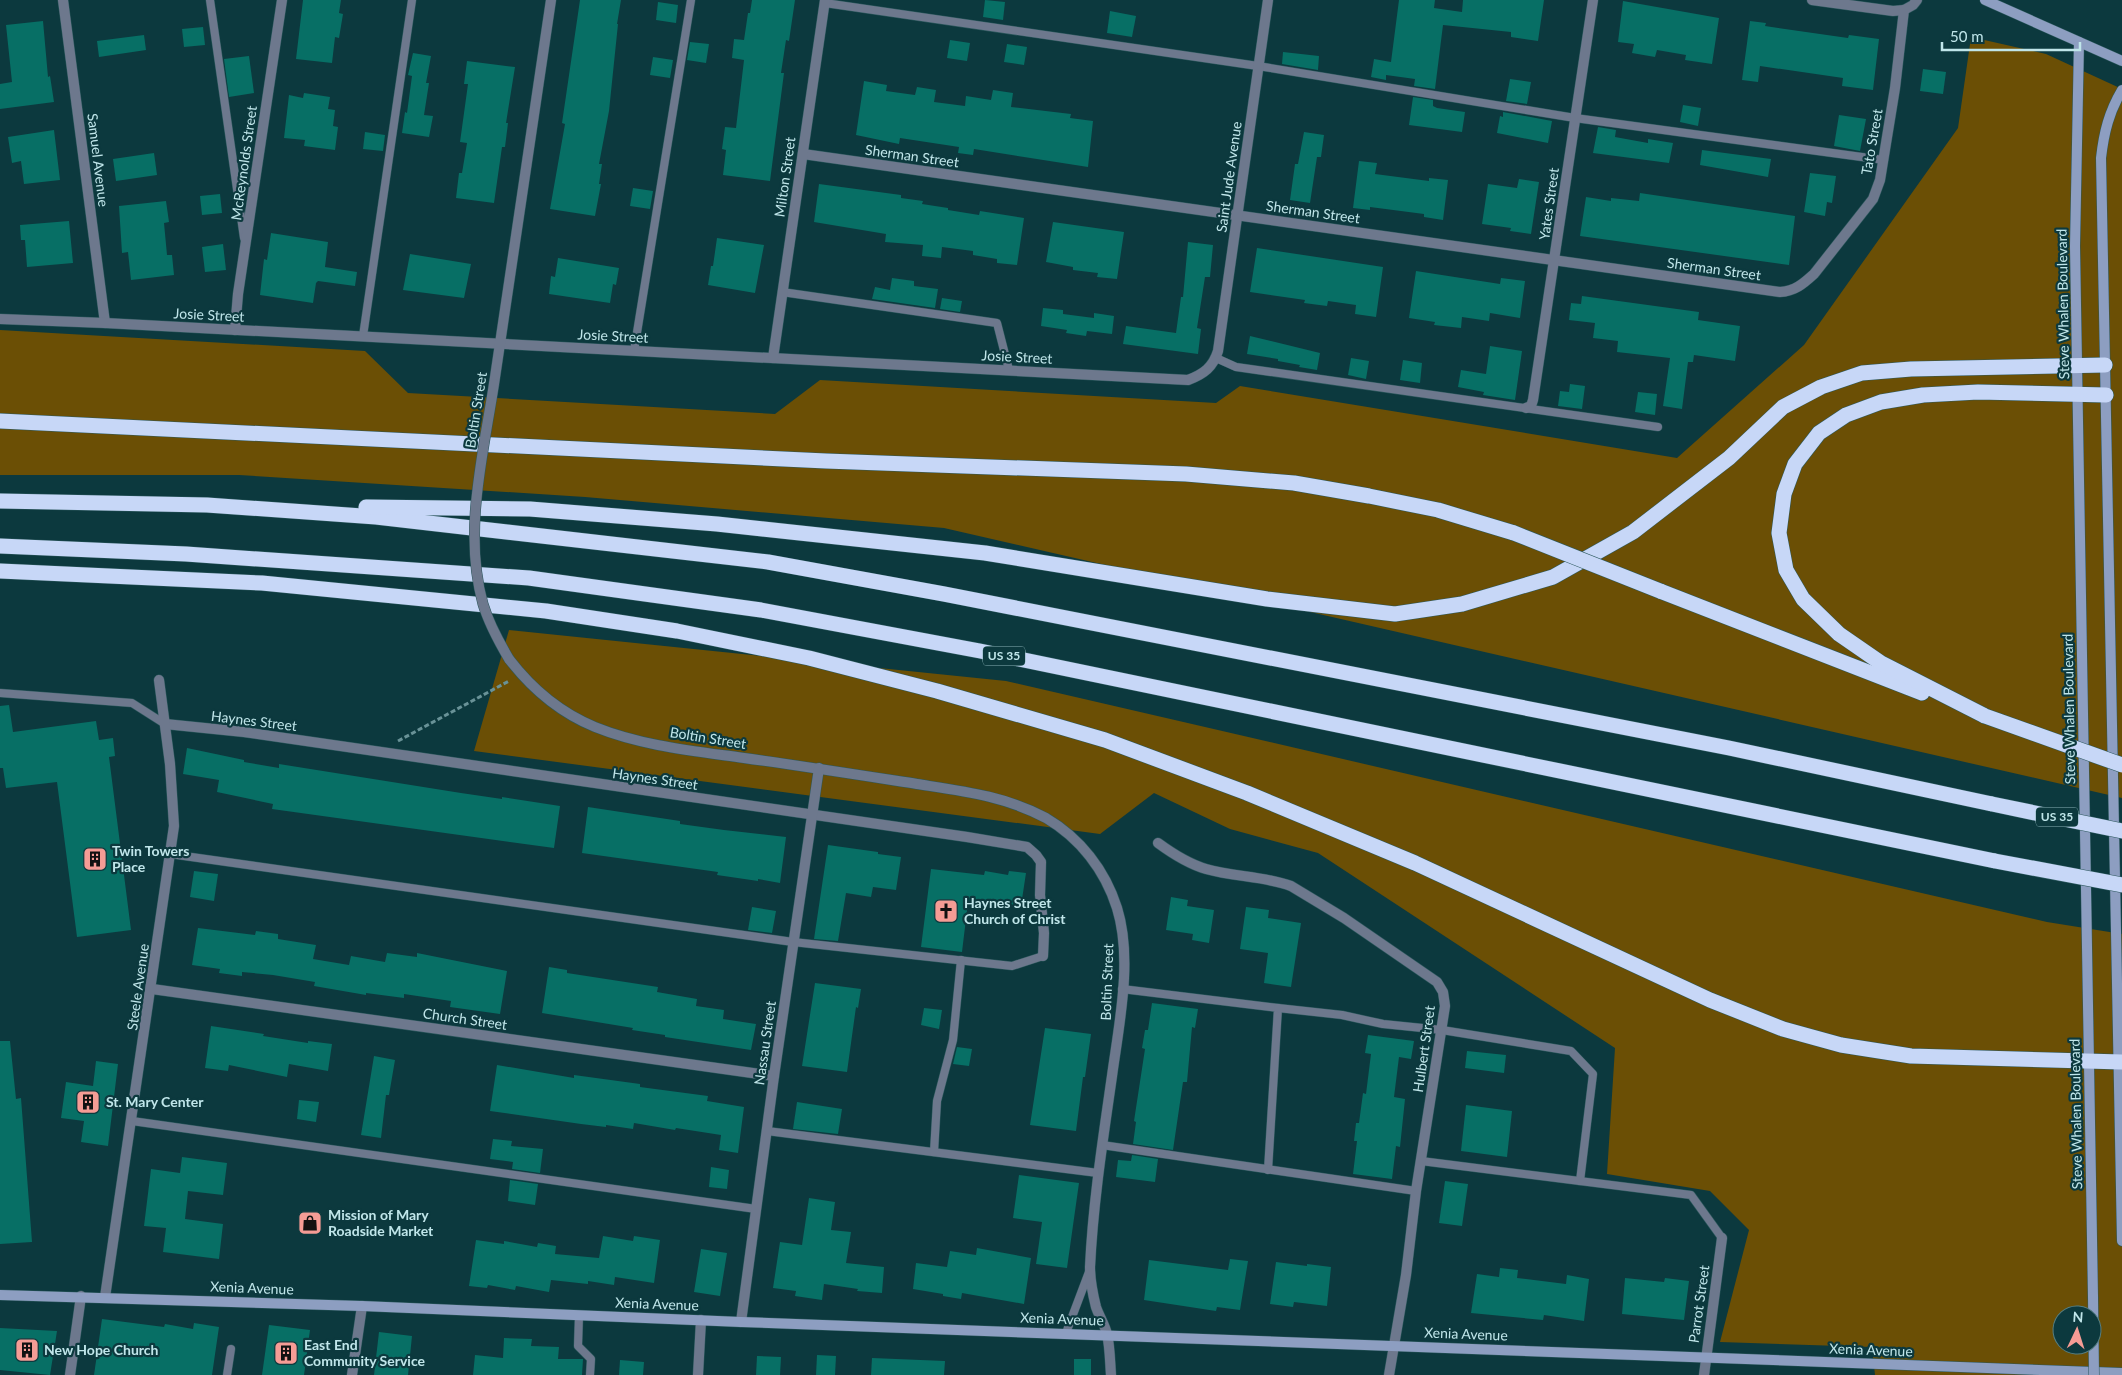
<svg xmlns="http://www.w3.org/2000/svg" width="2122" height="1375" font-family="Lato,sans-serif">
<rect width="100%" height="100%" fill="#0c393e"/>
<g fill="#6b4f05" fill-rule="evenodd">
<path d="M1971,37L2046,54L2122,89V798L944,528L585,497L239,475H0V330L365,351L408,393L775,414L820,380L1216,403L1240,386L1677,458L1804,345L1958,128Z"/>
<path d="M509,630L1006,681L2047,922L2122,934V1375H1875L1872,1347L1720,1342L1749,1230L1710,1191L1607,1174L1615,1048L1318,853L1230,829L1154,793L1100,834L474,751ZM2062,1315H2092V1345H2062Z"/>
</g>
<g fill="#076f65">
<path d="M303,0H341L339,13L343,14L339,38L335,37L332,63L296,59Z"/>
<path d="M580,0H621L617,24H618L609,111L599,164H602L599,184H601L595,216L550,209L565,124L562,123Z"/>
<path d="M752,0H795L789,41L786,40L781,73H784L770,181L723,175L726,150L722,149L725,127L736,128L744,60L732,58L734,39L744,40L748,13H750Z"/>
<path d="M985,0L1005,2L1003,20L983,17Z"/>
<path d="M1399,0H1435L1434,8L1462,12L1463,0H1544L1538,41L1511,37V32L1443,25L1435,89L1414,86L1415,79L1386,75V80L1371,77L1374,59L1391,62Z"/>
<path d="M1623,1L1719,18L1712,64L1685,60L1686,55L1657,50L1655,57L1632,53L1634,44L1618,42Z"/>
<path d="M658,2L678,5L676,23L656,20Z"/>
<path d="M1110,11L1136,16L1132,37L1107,33Z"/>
<path d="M43,21L48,77L50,76L54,102L0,109V84L12,82L6,25Z"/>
<path d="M1750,21L1766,23L1765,26L1848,38L1849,35L1879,39L1873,90L1842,86L1843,78L1760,66L1758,82L1742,80Z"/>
<path d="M203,27L205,45L184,47L182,29Z"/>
<path d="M144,35L146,50L99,57L97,41Z"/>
<path d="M950,40L970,43L967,61L947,58Z"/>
<path d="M690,42L709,44L706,63L687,60Z"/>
<path d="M1007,44L1027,47L1024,65L1004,62Z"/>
<path d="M1283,52L1319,56L1318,70L1282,64Z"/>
<path d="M413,53L431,56L426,83H429L424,115L433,116L429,137L402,133L405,112L407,113L412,76L408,75Z"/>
<path d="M249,56L254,93L229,97L224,59Z"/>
<path d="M653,57L673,60L670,78L650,75Z"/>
<path d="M467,61L515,67L506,123H508L505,147H502L494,203L456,198L459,173H462L467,143L460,142L468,84H464Z"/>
<path d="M1923,69L1946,72L1943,94L1920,91Z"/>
<path d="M1510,79L1531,82L1527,104L1506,101Z"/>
<path d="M864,81L887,85L886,91L915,95L917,87L936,90L934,102L965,106L966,96L991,100L993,90L1013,93L1011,107L1071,114L1070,118L1093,121L1088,167L974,149L973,155L958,153L959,147L900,138L899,144L856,135Z"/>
<path d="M304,93L330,97L328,109L335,110L333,126L338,127L335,150L304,146L305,140L284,138L289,95L303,98Z"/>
<path d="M1413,97L1433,100V106L1437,108L1465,112L1462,132L1409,125Z"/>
<path d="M1683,105L1701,108L1698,126L1680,122Z"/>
<path d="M1503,112L1552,121L1548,143L1497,133L1500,116L1503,117Z"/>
<path d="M1839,115L1866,119L1860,151L1834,146Z"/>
<path d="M1598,127L1616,130L1615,137L1648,143V139L1673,143L1669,163L1593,153Z"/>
<path d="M54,130L60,180L24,184L21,161L12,163L8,137Z"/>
<path d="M365,132L385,135L383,151L363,149Z"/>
<path d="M1304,132L1324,135L1321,157H1317L1310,203L1290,200L1295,164H1298Z"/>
<path d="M1702,150L1771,159L1768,177L1700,165Z"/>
<path d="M154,153L157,175L116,181L113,159Z"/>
<path d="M1359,161L1377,163L1375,174L1429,181V178L1448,180L1443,220L1424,217V214L1370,207V210L1353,208Z"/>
<path d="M1810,173L1836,176L1832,203L1827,202L1825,216L1804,212Z"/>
<path d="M1519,179L1539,182L1531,234L1510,231L1511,228L1482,224L1488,184L1517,188Z"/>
<path d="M819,184L901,195V198L923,201L922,204L948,208V210L979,215L980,211L1024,218L1017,265L997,263V259L973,255V251L942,247L941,258L922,256L923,245L885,242L886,234L814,222Z"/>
<path d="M633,188L653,191L650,209L630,206Z"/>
<path d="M1640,193L1795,216L1789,265L1580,236L1586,197L1611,201V198L1639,201Z"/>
<path d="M220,194L222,213L202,215L200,196Z"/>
<path d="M166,201L169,222L164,223L167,255H172L174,275L131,280L128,252L122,253L119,206Z"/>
<path d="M69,221L73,263L27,267L25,240H21L20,225Z"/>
<path d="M1053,222L1124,232L1117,279L1097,277L1098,273L1073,270V267L1046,262Z"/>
<path d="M271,233L328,242L325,267L357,272L355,286L318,281L316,283L313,303L260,295L264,259L267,260Z"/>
<path d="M717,238L764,245L755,293L708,285L711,266H713Z"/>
<path d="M1188,242L1213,245L1210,277H1205L1197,328L1201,329L1198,354L1123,344L1126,326L1176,333L1181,297H1183Z"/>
<path d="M223,244L226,270L205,272L202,247Z"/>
<path d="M1257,248L1383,267L1376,317L1355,314L1356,305L1328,301L1327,306L1304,303L1305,300L1250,292Z"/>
<path d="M410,254L471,264L464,298L403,290Z"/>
<path d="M558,258L619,268L616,285L613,284L610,303L549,294L551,276L555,277Z"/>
<path d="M1416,271L1500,284L1501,278L1525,281L1520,318L1490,313L1489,321L1462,317L1461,328L1434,325L1435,322L1409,318Z"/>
<path d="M892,278L914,281V286L938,289L935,308L872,299L875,287L890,290Z"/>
<path d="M1582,296L1699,312L1698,320L1740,326L1735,361L1694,355L1693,362H1688L1682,409L1663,406L1670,358L1617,352L1618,341L1593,338L1595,323L1569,320L1571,303L1581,304Z"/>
<path d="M942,298L962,301L960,312L940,309Z"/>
<path d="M1043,308L1063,310V314L1094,318V313L1114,316L1112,334L1087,331L1086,336L1066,333L1067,330L1041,326Z"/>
<path d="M1250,336L1320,353L1317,370L1299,367L1300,365L1278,361V359L1247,354Z"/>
<path d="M1490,346L1522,351L1515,400L1483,395L1484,392L1458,387L1461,370L1486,374Z"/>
<path d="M1351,358L1369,361L1366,379L1348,375Z"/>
<path d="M1403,360L1422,363L1420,383L1400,380Z"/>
<path d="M1570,384L1585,386L1582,409L1558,406L1560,391L1569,392Z"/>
<path d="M1638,392L1657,394L1655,415L1635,412Z"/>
<path d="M9,705L13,732L96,721L99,740L113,738L115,756L109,757L131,930L77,937L57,782L6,788L3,768H0V706Z"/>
<path d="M187,748L244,760V762L279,768V764L461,793L502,799V797L560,806L554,848L272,809L273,804L217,792L219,780L183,774Z"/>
<path d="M588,807L680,821V824L724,830L786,837L780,883L758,879V881L717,875L718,872L582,853Z"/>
<path d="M828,845L878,852V854L901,857L896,890L873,887L871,897L846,893L838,941L814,939Z"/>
<path d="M931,869L984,875L985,871L1008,875L1009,871L1026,873L1021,906L997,902V906L968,902L962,952L921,947Z"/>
<path d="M194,871L218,874L214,901L190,897Z"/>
<path d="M1171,897L1188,900L1187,906L1214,910L1209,943L1192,940L1193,934L1166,930Z"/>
<path d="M752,907L776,911L772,933L748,930Z"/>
<path d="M1246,907L1269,910L1268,918L1301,923L1291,987L1264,983L1268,953L1240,949Z"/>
<path d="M198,928L255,935L256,931L278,934V939L316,945L313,959L349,965L351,956L385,962L387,953L417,957V953L507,971L500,1014L450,1007L451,1001L404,994V998L366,993V995L314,986L315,982L273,975L242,972V976L219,973L220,969L192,965Z"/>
<path d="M549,967L567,970V973L658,987L657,992L697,999L696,1006L724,1010L723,1019L756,1024L751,1050L665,1037V1035L632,1030L633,1028L542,1013Z"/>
<path d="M815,983L861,989L858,1008L856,1007L847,1072L802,1066Z"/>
<path d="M1152,1003L1198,1009L1195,1028L1192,1027L1187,1082H1183L1173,1150L1133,1144L1136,1122L1134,1121L1145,1049L1142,1048L1145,1030H1148Z"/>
<path d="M924,1008L942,1010L939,1029L921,1025Z"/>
<path d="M211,1026L264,1034L263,1036L308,1043V1041L332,1044L328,1071L289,1064L287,1077L229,1065L228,1071L205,1068Z"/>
<path d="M1045,1028L1091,1034L1085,1077H1083L1076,1131L1030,1125Z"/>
<path d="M1368,1035L1414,1041L1411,1059L1399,1057L1394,1097L1405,1099L1400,1147L1396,1146L1392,1179L1353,1174L1357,1141H1354L1356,1123H1359L1363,1093L1366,1094L1371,1054L1365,1053Z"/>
<path d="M0,1041H10L16,1099L21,1098L32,1242L0,1244Z"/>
<path d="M957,1047L972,1049L969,1066L953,1064Z"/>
<path d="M1467,1051L1506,1055L1504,1073L1465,1068Z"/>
<path d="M374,1056L395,1060L389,1095H386L381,1138L361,1135Z"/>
<path d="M96,1061L118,1064L108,1146L81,1142L84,1121L61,1118L66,1082L93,1086Z"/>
<path d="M497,1065L574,1078V1075L640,1084V1087L708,1096L707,1101L744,1107L738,1153L719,1150L721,1135L676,1128L675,1130L634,1123L633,1129L606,1125V1127L581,1124L490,1111Z"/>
<path d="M299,1100L319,1102L316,1122L297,1119Z"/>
<path d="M797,1102L842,1109L838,1134L793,1129Z"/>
<path d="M1466,1105L1512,1111L1507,1157L1461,1151Z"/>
<path d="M493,1139L512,1141L511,1146L543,1149L540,1173L512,1169L513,1162L490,1159Z"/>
<path d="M1132,1155L1158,1159L1155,1182L1116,1177L1118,1160L1131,1161Z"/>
<path d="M182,1157L227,1163L223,1195L188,1191L185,1219L223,1224L219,1259L163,1252L166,1228L144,1226L151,1169L180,1173Z"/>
<path d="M711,1167L729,1170L727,1189L709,1187Z"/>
<path d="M1019,1175L1079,1183L1067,1268L1036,1264L1042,1222L1013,1218Z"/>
<path d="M510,1180L538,1184L535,1205L508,1201Z"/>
<path d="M1445,1181L1468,1184L1462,1226L1439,1223Z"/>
<path d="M809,1198L835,1202L831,1230L851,1232L846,1263L884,1267L882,1293L857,1291L858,1289L824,1284L822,1300L795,1296L796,1291L773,1288L780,1242L802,1245Z"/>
<path d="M603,1236L633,1241L634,1236L660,1240L654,1283L615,1277L614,1285L588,1281V1284L551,1280L549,1292L516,1286L515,1290L488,1285L487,1288L469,1286L476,1240L504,1244V1241L537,1247L538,1243L556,1246L555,1254L599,1258Z"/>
<path d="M977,1248L1031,1258L1024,1304L962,1293L961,1299L943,1296V1294L913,1289L916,1263L947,1267L950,1251L976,1255Z"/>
<path d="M701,1249L727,1253L720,1296L694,1292Z"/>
<path d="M1230,1259L1248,1261L1240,1310L1217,1307L1216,1311L1144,1300L1149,1260L1228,1270Z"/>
<path d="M1276,1262L1307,1266V1264L1331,1267L1327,1306L1294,1302L1293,1307L1270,1304Z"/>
<path d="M1500,1268L1518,1270L1517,1278L1566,1284L1567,1275L1589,1279L1584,1321L1544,1315L1543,1320L1471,1313L1477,1274L1499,1277Z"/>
<path d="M1625,1278L1664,1282L1665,1278L1689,1281L1684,1320L1622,1314Z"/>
<path d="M102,1319L164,1327L165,1324L193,1329L194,1323L219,1327L212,1375H94Z"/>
<path d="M269,1325L310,1330L304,1375H262Z"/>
<path d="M0,1328L57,1331L50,1375L0,1370Z"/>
<path d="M379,1332L412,1336L408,1375H374Z"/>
<path d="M504,1338L532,1339L531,1346L559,1347L558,1359H583L582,1375H473L475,1355L503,1358Z"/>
<path d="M817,1355L836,1356L835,1375H816Z"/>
<path d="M757,1356L781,1357L780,1375H756Z"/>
<path d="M872,1358L945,1361L944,1375H871Z"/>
<rect x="1074" y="1359" width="17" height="16"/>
<path d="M620,1360L644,1362L643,1375H619Z"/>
</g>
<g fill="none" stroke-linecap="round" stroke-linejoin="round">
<g stroke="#2c585d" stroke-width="9">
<g id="lane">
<path d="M210,0L244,238"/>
<path d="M825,3L1258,66L1575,118L1884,160"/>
<path d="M782,292L997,323L1009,370"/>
<path d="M363,336L412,0"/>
<path d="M634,351L691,0"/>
<path d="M1216,358L1236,367L1658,427"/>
<path d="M0,693L132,703L165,724"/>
<path d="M170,854L793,942L1012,966L1043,956"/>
<path d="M1122,989L1278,1008L1268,1170"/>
<path d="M1278,1008L1342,1015L1383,1024L1442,1030L1571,1051L1593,1074L1580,1181"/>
<path d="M132,1121L756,1209"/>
<path d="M767,1131L1098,1173"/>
<path d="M1102,1145L1416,1191"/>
<path d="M934,1152L937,1101L953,1040L961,960"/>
<path d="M1421,1161L1691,1195L1722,1238"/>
<path d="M579,1315L578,1346L591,1359L590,1375"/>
<path d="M1066,1333L1089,1272"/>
<path d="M227,1375L231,1349"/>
</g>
</g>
<g stroke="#2c585d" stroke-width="11">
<g id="street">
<path d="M63,0L105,323"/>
<path d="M1812,0L1893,11L1904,10"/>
<path d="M803,154L1780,292C1795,291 1803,284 1814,274L1873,199L1880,180L1895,88L1904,10L1913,5L1917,0"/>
<path d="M0,319L105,323L1188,380C1204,374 1213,367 1218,351L1268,0"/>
<path d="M235,330L238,294L282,0"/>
<path d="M773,358L825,0"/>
<path d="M494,384L551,0"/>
<path d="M1526,408L1531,406L1533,400L1593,0"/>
<path d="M509,659C532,689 561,713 595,727C642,746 694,751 744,758C802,766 859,775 917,784C962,791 1005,796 1046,818C1080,838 1105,870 1117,908C1133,959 1119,1024 1112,1076C1103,1139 1093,1203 1090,1267C1090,1279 1093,1295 1096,1307C1099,1316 1105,1325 1107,1334C1110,1347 1110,1362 1111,1375"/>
<path d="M165,724L244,732L967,837L1027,847L1036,855L1041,862L1040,895L1044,933L1043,956"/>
<path d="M1158,843C1173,854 1189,864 1206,869C1234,877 1264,876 1291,886L1344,918L1437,982L1443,992L1445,1006L1416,1191L1406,1275L1389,1375"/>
<path d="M152,989L774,1076"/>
<path d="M105,1297L174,826L170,764L159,680"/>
<path d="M741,1322L774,1076L819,768"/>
<path d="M70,1375L81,1296"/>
<path d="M352,1375L362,1306"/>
<path d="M698,1375L701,1320"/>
<path d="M1704,1375L1722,1238"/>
</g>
</g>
<g stroke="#2c585d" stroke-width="11">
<g id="secondary">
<path d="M1985,0L2122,61"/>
<path d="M2079,42L2075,246L2093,1297"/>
<path d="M2122,90C2109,112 2104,132 2101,158L2122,1241"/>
<path d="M0,1295L362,1306L741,1322L2122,1373"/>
</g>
</g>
<g stroke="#2c585d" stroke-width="16">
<g id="highway">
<path d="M0,421L826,461L1186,474L1294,483L1369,496L1438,510L1514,533"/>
<path d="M0,501L207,505L376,517L768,562L944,594L1729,748L1992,804"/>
<path d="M366,507L530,509L717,524L985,553L1267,599L1395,614L1462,604L1553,577L1633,532L1729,458L1783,407L1821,387L1862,373L1911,369L2105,365"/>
<path d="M0,546L186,554L529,578L761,610L980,651L1995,861"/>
<path d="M0,571L262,583L546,611L677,631L809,658L937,691L1105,740L1247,793L1415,863L1710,1000L1783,1029L1841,1045L1911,1056L2122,1062"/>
<path d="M1660,591L1922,693"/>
<path d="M1985,716L1881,663L1839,634L1803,599L1786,570L1779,533L1784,494L1795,464L1819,433L1846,415L1881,402L1923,395L1978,392L2106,395"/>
</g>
</g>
<path stroke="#699297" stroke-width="3" stroke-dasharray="5 2.5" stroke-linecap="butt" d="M398,741L509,681"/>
<use href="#lane" stroke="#6d788d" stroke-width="8"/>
<use href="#street" stroke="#6d788d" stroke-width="10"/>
<use href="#secondary" stroke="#8d9ec1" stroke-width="10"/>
<use href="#highway" stroke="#c7d7f7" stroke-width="15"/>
<g stroke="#2c585d" stroke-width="11" stroke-linecap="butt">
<path id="street-bridge" d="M494,384C483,456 463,532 483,604C489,624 499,642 509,659"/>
</g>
<g stroke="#2c585d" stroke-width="11" stroke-linecap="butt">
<path id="secondary-bridge" d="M2093,1297L2094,1375"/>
</g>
<g stroke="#2c585d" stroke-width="16" stroke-linecap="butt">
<g id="highway-bridge">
<path d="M1514,533L1660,591"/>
<path d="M1985,716L2122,765"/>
<path d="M1992,804L2122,831"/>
<path d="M1995,861L2122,885"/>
</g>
</g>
<use href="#street-bridge" stroke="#6d788d" stroke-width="10"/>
<use href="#secondary-bridge" stroke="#8d9ec1" stroke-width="10"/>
<use href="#highway-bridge" stroke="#c7d7f7" stroke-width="15"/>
</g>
<defs>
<g id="building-square" transform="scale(1.25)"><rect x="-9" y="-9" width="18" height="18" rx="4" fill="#f59c95" stroke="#0c393e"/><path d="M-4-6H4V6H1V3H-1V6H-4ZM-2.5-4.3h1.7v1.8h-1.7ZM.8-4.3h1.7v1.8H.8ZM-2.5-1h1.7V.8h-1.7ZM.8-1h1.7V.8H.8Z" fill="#111"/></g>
<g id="church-square" transform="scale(1.25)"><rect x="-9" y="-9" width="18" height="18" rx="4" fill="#f59c95" stroke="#0c393e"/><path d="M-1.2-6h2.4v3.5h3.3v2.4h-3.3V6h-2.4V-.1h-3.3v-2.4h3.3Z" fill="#111"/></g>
<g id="shop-square" transform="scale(1.25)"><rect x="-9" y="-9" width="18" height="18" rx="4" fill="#f59c95" stroke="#0c393e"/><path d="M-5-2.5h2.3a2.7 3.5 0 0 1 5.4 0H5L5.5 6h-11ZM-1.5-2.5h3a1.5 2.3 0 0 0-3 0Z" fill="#111"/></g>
</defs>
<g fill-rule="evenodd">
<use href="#building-square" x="95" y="859"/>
<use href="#church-square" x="946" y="911"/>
<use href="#building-square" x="88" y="1102"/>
<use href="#shop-square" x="310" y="1223"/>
<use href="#building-square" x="27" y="1350"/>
<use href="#building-square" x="286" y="1353"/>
</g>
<g text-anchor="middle" stroke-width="4.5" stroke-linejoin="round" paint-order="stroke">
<g fill="#0c393e" stroke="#8ab2b6" stroke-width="1">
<rect x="983" y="646.5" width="42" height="19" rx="4"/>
<rect x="2036" y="807.5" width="42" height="19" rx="4"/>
</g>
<g font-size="12" font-weight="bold" fill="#c0e6ea">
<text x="1004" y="660">US 35</text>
<text x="2057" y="821">US 35</text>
</g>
<g font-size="14" fill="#c0e6ea" stroke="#0c393e">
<text transform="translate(1872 142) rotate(-80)" y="5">Tato Street</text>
<text transform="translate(912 156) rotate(8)" y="5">Sherman Street</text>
<text transform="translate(98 160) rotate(83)" y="5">Samuel Avenue</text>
<text transform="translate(244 163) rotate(-82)" y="5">McReynolds Street</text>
<text transform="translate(785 177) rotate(-82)" y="5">Milton Street</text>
<text transform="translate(1229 177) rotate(-82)" y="5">Saint Jude Avenue</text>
<text transform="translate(1549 204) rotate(-82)" y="5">Yates Street</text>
<text transform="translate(1313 212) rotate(8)" y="5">Sherman Street</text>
<text transform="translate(1714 269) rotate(8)" y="5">Sherman Street</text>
<text transform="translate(2063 304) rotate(-91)" y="5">Steve Whalen Boulevard</text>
<text transform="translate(209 315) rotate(3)" y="5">Josie Street</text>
<text transform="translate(613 336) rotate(3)" y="5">Josie Street</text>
<text transform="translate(1017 357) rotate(3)" y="5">Josie Street</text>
<text transform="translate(476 410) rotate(-81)" y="5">Boltin Street</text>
<text transform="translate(2069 709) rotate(-91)" y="5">Steve Whalen Boulevard</text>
<text transform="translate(254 721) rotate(7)" y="5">Haynes Street</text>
<text transform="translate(708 738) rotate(9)" y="5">Boltin Street</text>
<text transform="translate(655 779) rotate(8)" y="5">Haynes Street</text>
<text transform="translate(1107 982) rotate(-88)" y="5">Boltin Street</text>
<text transform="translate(138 987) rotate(-82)" y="5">Steele Avenue</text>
<text transform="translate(465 1019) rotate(8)" y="5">Church Street</text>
<text transform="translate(765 1043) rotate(-82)" y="5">Nassau Street</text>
<text transform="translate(1424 1049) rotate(-82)" y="5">Hulbert Street</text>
<text transform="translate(2076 1114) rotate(-91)" y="5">Steve Whalen Boulevard</text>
<text transform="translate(252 1288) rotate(2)" y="5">Xenia Avenue</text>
<text transform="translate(657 1304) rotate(2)" y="5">Xenia Avenue</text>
<text transform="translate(1699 1304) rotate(-82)" y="5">Parrot Street</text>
<text transform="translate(1062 1319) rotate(2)" y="5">Xenia Avenue</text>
<text transform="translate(1466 1334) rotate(2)" y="5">Xenia Avenue</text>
<text transform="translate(1871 1350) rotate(2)" y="5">Xenia Avenue</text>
</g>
<g font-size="14" font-weight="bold" fill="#c0e6ea" stroke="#0c393e" text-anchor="start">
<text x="112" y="856">Twin Towers<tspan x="112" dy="16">Place</tspan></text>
<text x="964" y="908">Haynes Street<tspan x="964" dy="16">Church of Christ</tspan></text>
<text x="106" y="1107">St. Mary Center</text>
<text x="328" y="1220">Mission of Mary<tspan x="328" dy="16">Roadside Market</tspan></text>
<text x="304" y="1350">East End<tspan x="304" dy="16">Community Service</tspan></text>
<text x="44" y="1355">New Hope Church</text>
</g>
</g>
<g transform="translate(2077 1330) rotate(4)"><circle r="24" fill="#0c393e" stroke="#547e83"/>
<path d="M0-4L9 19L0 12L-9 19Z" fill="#f59c95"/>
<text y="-8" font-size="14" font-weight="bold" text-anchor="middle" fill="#c0e6ea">N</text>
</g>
<path d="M1942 42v8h138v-8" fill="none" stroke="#c0e6ea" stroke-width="2.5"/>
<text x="1950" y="42" font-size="15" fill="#c0e6ea" stroke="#0c393e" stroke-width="4" paint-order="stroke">50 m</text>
</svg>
